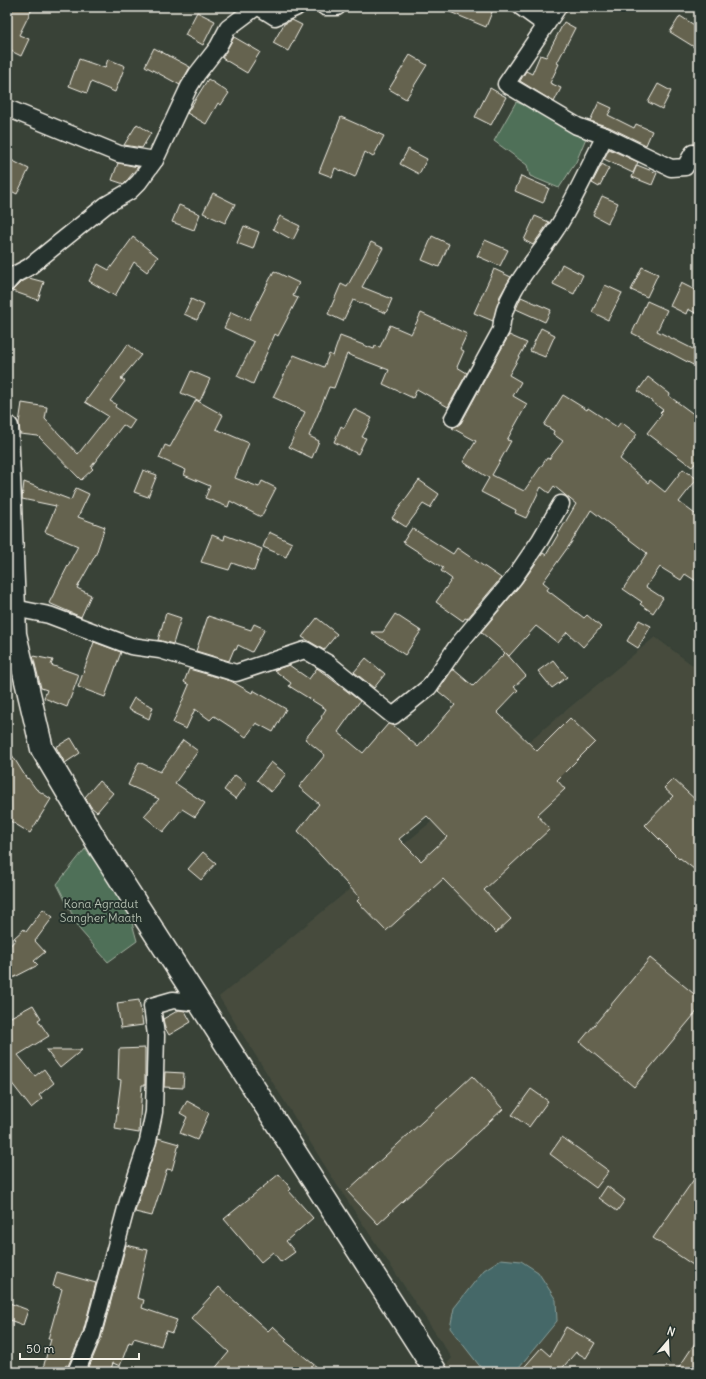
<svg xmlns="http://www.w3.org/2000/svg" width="706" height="1379" font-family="Delius,sans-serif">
<rect width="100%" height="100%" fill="#394237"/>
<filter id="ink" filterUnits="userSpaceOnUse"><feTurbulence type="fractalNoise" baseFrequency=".025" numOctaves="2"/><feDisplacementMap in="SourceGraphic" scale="8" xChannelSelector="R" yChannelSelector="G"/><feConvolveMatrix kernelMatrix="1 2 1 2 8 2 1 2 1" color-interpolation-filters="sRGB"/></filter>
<g filter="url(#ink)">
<path fill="#464c3e" d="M655,637L699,670V1372H440L452,1358L337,1185L219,997Z"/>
<g fill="#506f58" stroke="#a2b0a0">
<path d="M516,102L545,113L586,138L576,162L559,188L530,176L527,165L494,141Z"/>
<path d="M85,849L125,898L137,941L108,962L80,930L57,884Z"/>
</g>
<path fill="#446868" stroke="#8a9f9b" d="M501,1259L521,1261L538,1272L556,1300L557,1321L515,1372H492L482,1369L450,1328L454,1308L484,1270Z"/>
<g fill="#65644f" stroke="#f4f1e8" fill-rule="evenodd">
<path d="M7,7H33L19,35L29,39L21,56L11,51L7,59Z"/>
<path d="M438,7H494L486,27Z"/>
<path d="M197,12L215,21L203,45L185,35Z"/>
<path d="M680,16L699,28V50L670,32Z"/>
<path d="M292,20L302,25L288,51L273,43L284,24Z"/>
<path d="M564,22L575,28L557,63L559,64L550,83L561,88L554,102L520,81L526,71L532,74L540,55L546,57Z"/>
<path d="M234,37L260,52L247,73L222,58Z"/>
<path d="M154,48L190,67L180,85L145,66Z"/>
<path d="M410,55L427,65L406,99L389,89Z"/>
<path d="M79,59L105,68L108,59L125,66L115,92L91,82L87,93L69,86Z"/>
<path d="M208,79L229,93L221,105L218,103L206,124L187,113Z"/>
<path d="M658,84L671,91L662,109L648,102Z"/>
<path d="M490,88L506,97L491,125L475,117Z"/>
<path d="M599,102L612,108L608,115L634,128L636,124L652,131L646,145L609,127L590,121Z"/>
<path d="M341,117L384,136L373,157L365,152L355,177L335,168L332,177L319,172Z"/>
<path d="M137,124L151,133L142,148L124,145Z"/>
<path d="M408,149L427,159L419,174L400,164Z"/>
<path d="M609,149L638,162L633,173L604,159Z"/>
<path d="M7,158L29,169L17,194L7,189Z"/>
<path d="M118,163L138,167L124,184L112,180Z"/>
<path d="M602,164L609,168L599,187L592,183Z"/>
<path d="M637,165L657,173L652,185L632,177Z"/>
<path d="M521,176L549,188L543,203L515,191Z"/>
<path d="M213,193L235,204L225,223L203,213Z"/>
<path d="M602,196L618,203L608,223L593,215Z"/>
<path d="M179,205L200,214L194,230L172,222Z"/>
<path d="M280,216L300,226L293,240L273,229Z"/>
<path d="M535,216L549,222L533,245L524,240Z"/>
<path d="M244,226L259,232L253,249L237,243Z"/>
<path d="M432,236L449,244L439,267L422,260Z"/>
<path d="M133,237L158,257L147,272L134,262L115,296L89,281L98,264L109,270Z"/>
<path d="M485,240L508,250L500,266L477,256Z"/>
<path d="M371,242L383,248L362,287L392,299L386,313L353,300L343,321L328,314L341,284L347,287Z"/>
<path d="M562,264L583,275L574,294L553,284Z"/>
<path d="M642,267L658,274L647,297L631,290Z"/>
<path d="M494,269L511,277L500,296L493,321L474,313Z"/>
<path d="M274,271L299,283L293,296L298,298L278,336L275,334L253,384L237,376L254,342L224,328L231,312L249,320Z"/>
<path d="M29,278L44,282L38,300L12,291L20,283Z"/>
<path d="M681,283L699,292V315L688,309L686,314L670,306Z"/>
<path d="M605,285L622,293L608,320L592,312Z"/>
<path d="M521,297L551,310L545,322L516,309Z"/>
<path d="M191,299L204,305L197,320L184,314Z"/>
<path d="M647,301L667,310L657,331L699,352V368L632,333Z"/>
<path d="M421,313L467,334L460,349L464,351L457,367L467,373L448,407L417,389L413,398L383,384L389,370L347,354L334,388L329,387L309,436L319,441L312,458L289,447L305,412L273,397L294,355L324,367L329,354L333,356L340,336L374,349L375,346L380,347L390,325L411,334Z"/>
<path d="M541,328L555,335L545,357L530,351Z"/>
<path d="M509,335L527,343L509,375L521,382L513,396L527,404L507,440L511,441L492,475L524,491L547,458L549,459L563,441L553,434L554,431L544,425L563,395L587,410L588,408L617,427L621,422L637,434L620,459L648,483L650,480L665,492L683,469L697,479L679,502L699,517V583L685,574L681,580L660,567L646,587L663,598L653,613L640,604L642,602L623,589L647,553L591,510L571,543L543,582L549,587L547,590L584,618L587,615L601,627L583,647L567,632L558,643L536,626L509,656L506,653L526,676L514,687L518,690L497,712L537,751L570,718L595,742L557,780L565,789L537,815L550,829L484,890L511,919L496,933L443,879L386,931L357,901L360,898L298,831L319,804L299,787L325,755L305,739L322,718L321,717L326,709L289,686L291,683L274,670L289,665L309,679L317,668L360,701L338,732L363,753L388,724L393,725L418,747L455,705L438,691L453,669L473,686L505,653L481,632L521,584L543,553L546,555L576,504L554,486L549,493L541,487L526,518L515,513L516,510L481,492L489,478L463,462L476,441L452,428L461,423ZM427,816L447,837L421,861L399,839Z"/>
<path d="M128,344L141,355L121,379L125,381L110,401L116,404L115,407L135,420L129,429L123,425L91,467L93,469L81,480L38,436L20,434L19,423L22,403L47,407L45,419L78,454L108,416L85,402Z"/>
<path d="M191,371L210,379L200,401L181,393Z"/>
<path d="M648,377L670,394L669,396L699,418V459L692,467L647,433L662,414L660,413L663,410L638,391Z"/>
<path d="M196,400L223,415L216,429L249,443L235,478L259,487L262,481L276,488L261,517L230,501L228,507L205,498L210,486L184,475L186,470L159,458L165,445L170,447Z"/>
<path d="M354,409L372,418L362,437L366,438L358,454L334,442L341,426L344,428Z"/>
<path d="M143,470L157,475L148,497L134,492Z"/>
<path d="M419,480L439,494L430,508L423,504L406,527L392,518Z"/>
<path d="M24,482L71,500L76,488L89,494L78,517L105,527L96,554L77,588L91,595L81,617L49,603L78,546L45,532L56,506L22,499Z"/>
<path d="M412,528L453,554L457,548L501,578L467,619L465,618L463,621L436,602L452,579L441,571L443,568L403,542Z"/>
<path d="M269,532L292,543L286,557L263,547Z"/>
<path d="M212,535L224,540L225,535L262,549L254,571L232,563L229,570L201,562Z"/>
<path d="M166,613L181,618L173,644L158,640Z"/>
<path d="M395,614L421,631L405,655L371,632H383Z"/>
<path d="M208,616L251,630L254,624L265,629L252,652L238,645L236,650L234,649L229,661L196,651Z"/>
<path d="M317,618L337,634L324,650L302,637Z"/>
<path d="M639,620L651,626L638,648L627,641Z"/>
<path d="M94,642L121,652L105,697L78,687Z"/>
<path d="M33,656L53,660L51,665L79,675L67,707L44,698L47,690L41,688Z"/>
<path d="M366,658L385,674L374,688L354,672Z"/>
<path d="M553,660L567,677L552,688L538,671Z"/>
<path d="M189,669L231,681L252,693L253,690L286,709L273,732L256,723L246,737L214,716L210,720L195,709L186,729L173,723L189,685L184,682Z"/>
<path d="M134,698L153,707L149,719L128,709Z"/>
<path d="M71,738L80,753L65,763L56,747Z"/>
<path d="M183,740L198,751L175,783L205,803L195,817L182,809L163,832L144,816L159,799L128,785L139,762L160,772Z"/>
<path d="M7,747L27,779L28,778L36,789L51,799L30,833L7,819Z"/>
<path d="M271,762L286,774L271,792L257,780Z"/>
<path d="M235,775L247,784L236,799L224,790Z"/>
<path d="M673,779L699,803V873L680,858L679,859L645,825L673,796L664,788Z"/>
<path d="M99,781L113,793L97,812L91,807L85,797Z"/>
<path d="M203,852L216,863L201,880L188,869Z"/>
<path d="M43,909L53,917L35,941L45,952L34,961L38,965L7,981V949L16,939L14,938L24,929L26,932Z"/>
<path d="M650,958L699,998V1009L634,1087L580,1042Z"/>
<path d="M139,1000L143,1025L121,1028L117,1003Z"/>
<path d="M33,1005L41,1018L38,1020L49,1036L18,1055L35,1076L44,1069L54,1083L39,1095L42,1099L31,1108L7,1077V1019Z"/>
<path d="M179,1010L185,1011L191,1022L169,1035L165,1028L163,1019Z"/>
<path d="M145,1048V1085H142L139,1133L115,1129L121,1080L118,1079L119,1049Z"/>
<path d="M46,1050H82L60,1068Z"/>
<path d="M165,1072L184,1073L183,1088L164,1087Z"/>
<path d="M472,1076L503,1109L378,1224L347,1191Z"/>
<path d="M531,1089L548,1101L529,1127L512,1115Z"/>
<path d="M187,1101L209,1113L197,1140L180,1133L187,1117L180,1113Z"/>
<path d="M562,1137L609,1171L596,1188L550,1154Z"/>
<path d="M158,1138L179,1144L172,1170L167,1169L152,1216L135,1212Z"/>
<path d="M699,1172V1269L653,1238Z"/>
<path d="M279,1174L291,1189L289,1191L313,1218L286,1241L295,1252L281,1262L273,1252L261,1262L224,1219Z"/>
<path d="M607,1186L625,1200L617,1211L599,1198Z"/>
<path d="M126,1245L148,1250L137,1298L144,1300L142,1308L177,1320L172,1333L166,1331L161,1346L134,1338L132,1343L129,1342L120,1366L113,1363L110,1372H87L101,1338Z"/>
<path d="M57,1272L96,1283L83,1332L68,1366L66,1365L63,1372H42L51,1339H48L62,1289L53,1286Z"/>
<path d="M219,1287L268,1331L273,1326L287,1339L285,1341L323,1372H212L229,1352L191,1318Z"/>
<path d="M7,1302L28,1310L23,1325L7,1319Z"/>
<path d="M566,1327L595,1343L586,1358L576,1352L559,1372H520L541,1348L550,1356Z"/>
<path d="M699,1337V1372H676Z"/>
</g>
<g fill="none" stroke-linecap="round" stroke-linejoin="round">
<g stroke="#f4f1e8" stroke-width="19">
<g id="street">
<path d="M259,7L275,17L297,7"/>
<path d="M325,7H337"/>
<path d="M521,7L546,25L506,84L577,126L605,136L671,168L685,167L693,153H699"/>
<path d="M546,25L558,7"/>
<path d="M7,108L119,154L155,160"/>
<path d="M7,283L14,275L29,267L106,205L130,191L139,182L155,160L189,87L197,74L218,47L228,28L256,7"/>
<path d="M453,418L501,330C503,288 544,253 563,218C578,191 591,163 605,136"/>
<path d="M7,612L14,608L49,615L131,646L160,650L236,673L305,650L329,664L393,716L429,687L457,646L514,578L540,540L561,504"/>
<path d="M76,1372L92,1335L128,1201L148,1141L154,1112L156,1035L152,1006L173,1000L200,1003"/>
</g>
</g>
<g stroke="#f4f1e8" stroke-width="25">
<path id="primary" d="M7,427L15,634L42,749L101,849L436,1372"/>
</g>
<use href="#street" stroke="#26332d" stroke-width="16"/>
<use href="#primary" stroke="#26332d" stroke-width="22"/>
</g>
</g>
<g text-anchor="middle" stroke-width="4" stroke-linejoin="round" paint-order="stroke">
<g font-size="12" fill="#b2bdae" stroke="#26332d">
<text x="101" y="908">Kona Agradut<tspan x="101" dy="14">Sangher Maath</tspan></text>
</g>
</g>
<rect width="706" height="1379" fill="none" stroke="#26332d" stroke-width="24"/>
<rect x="12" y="12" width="682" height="1355" fill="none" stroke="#f4f1e8" stroke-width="1.5" filter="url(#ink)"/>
<g transform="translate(668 1341) rotate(19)" stroke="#26332d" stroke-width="3" paint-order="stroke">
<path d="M0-3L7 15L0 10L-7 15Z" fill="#f4f1e8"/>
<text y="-6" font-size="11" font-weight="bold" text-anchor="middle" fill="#f4f1e8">N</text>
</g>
<path d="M20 1353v6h119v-6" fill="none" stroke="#f4f1e8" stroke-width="2"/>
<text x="26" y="1353" font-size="12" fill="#f4f1e8" stroke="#26332d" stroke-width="3" paint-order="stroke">50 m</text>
</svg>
